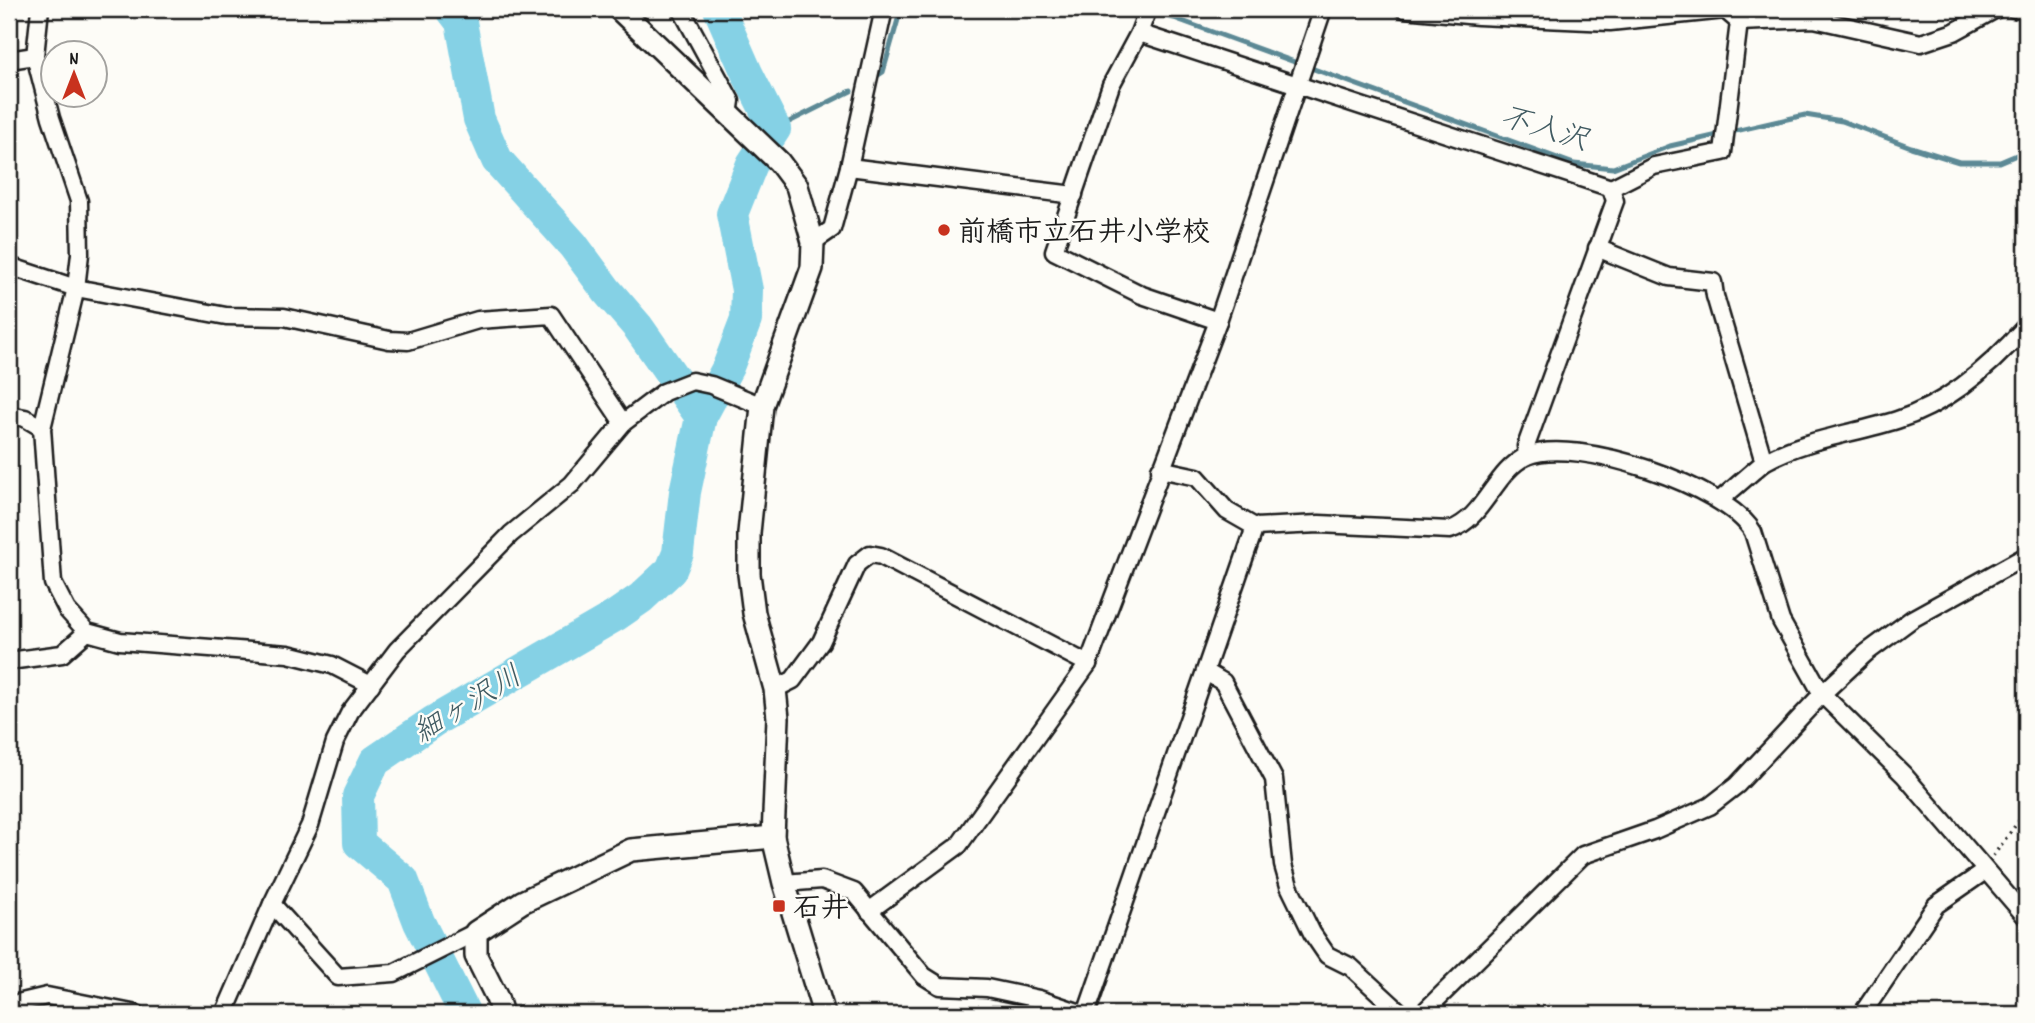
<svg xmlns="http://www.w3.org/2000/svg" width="2035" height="1023" font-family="Dekko,'Klee One',sans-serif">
<rect width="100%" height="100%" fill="#fdfcf7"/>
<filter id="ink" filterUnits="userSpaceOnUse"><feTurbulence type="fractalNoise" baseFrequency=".0143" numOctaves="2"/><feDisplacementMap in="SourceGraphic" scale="14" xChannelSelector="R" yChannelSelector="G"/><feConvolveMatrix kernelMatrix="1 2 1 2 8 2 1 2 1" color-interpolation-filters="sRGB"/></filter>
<g filter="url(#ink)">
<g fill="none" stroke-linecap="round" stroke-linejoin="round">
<g stroke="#5b8995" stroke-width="5">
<path d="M1138,9L1174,18L1574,164L1613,168L1670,146L1805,115L1842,121L1911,147L1959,162H2000L2026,151"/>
<path d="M877,76L883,72L901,9"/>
<path d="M775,129L851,91"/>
</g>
<g stroke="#85d1e5" stroke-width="32">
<path d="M451,9L461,22L479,119L497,160L573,245L607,291L638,327L701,417"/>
<path d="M465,1014L419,922L403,880L359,843L358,796L375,761L434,721L615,616L641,598L671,570L678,553L685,492L701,417L728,367L746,320L747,290L732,214L752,164L775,129L747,73L719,9"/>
</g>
<g stroke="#1c1c1c" stroke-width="21">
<g id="street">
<path d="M40,9L35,56L51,118L79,201L80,254L76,288L42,428L53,583L67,610L87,632L120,641L288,654L332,665L371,685"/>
<path d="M681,9L731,101L729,114"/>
<path d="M1148,9L1139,33L1111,85L1054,251L1142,295L1218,321"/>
<path d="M1404,9L1478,16L1610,22L1725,10L1739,22L1723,152L1654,166L1611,188"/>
<path d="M2014,9L2026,10"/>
<path d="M1739,22L1814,19L1921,43L1954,32L1996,9"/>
<path d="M1139,33L1611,188L1615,201L1526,446L1527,456"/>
<path d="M9,60L35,56"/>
<path d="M849,167L1074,195"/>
<path d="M813,242L832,229L849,167L884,9"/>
<path d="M1597,248L1669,277L1713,282L1715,296L1764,462L1720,500"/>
<path d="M9,266L76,288L226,316L284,317L389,340L408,341L478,320L551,315L623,423"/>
<path d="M9,415L25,418L42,428"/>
<path d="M1764,462C1804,439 1853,434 1897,420C1949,404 1992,365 2026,326"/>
<path d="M1160,469L1197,477L1227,511L1255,527L1319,524L1450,530C1485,518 1494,471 1527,456C1575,435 1728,487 1753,532L1781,621L1822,694L1904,775L2026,917"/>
<path d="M9,661L62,654L87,632"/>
<path d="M1206,672L1223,682L1274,779L1283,865L1289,886L1312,933L1327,955L1351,967L1402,1014"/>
<path d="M775,689L793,680L821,642L857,564L870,554L881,556L1088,664"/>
<path d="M784,883L822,880L854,892L924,976L940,986L987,988L1039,999L1084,1014"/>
<path d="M272,904L338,977L394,973L476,932"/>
<path d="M869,911L959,845L1088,664L1218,321L1323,9"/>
<path d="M9,1005L47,996L137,1014"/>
<path d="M224,1014L272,904L310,825L335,742L350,712L397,650L511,534L572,484L623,423L664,392L692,381L711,385L762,406"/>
<path d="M1086,1014L1255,527"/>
<path d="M1422,1014L1583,855L1655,830L1710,806L1737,785L1822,694L1866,653L1912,619L2026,556"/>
<path d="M1862,1014L1936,905L1985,871"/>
</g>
</g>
<g stroke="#1c1c1c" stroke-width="26">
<g id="secondary">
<path d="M619,9L779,162L797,186L813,242L812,268L762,406L749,533V574L754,613L775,689L778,718L773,837L784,883L824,1014"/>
<path d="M502,1014L497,998L476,956V932L522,902L631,850L773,837"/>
</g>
</g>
<path stroke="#1c1c1c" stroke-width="3.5" stroke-dasharray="2 5" stroke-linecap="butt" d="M1993,856L2026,811"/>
<use href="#street" stroke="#fdfcf7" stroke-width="16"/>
<use href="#secondary" stroke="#fdfcf7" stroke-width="21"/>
</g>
</g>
<g fill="#c8321e" stroke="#fdfcf7" stroke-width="2.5">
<circle cx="944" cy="230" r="7"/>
<rect x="772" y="899" width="14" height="14" rx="3.5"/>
</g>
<g text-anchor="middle" stroke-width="5" stroke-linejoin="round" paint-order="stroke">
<g font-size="28" font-weight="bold" fill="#1c1c1c" stroke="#fdfcf7" text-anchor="start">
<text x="958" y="240">前橋市立石井小学校</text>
<text x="793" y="916">石井</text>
</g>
<g font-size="30" font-style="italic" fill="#415b62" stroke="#fdfcf7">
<text transform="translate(1545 127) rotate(17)" y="10">不入沢</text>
<text transform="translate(467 703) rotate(-31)" y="10">細ヶ沢川</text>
</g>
</g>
<rect width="2035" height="1023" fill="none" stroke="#fdfcf7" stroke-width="35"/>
<rect x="18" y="18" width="2000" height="988" fill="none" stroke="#1c1c1c" stroke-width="2.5" filter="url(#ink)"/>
<g transform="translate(74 74)"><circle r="33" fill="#fdfcf7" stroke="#a3a29f" stroke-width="2"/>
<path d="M0-5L12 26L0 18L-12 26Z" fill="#c8321e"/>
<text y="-10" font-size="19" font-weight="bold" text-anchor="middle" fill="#1c1c1c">N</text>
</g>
</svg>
